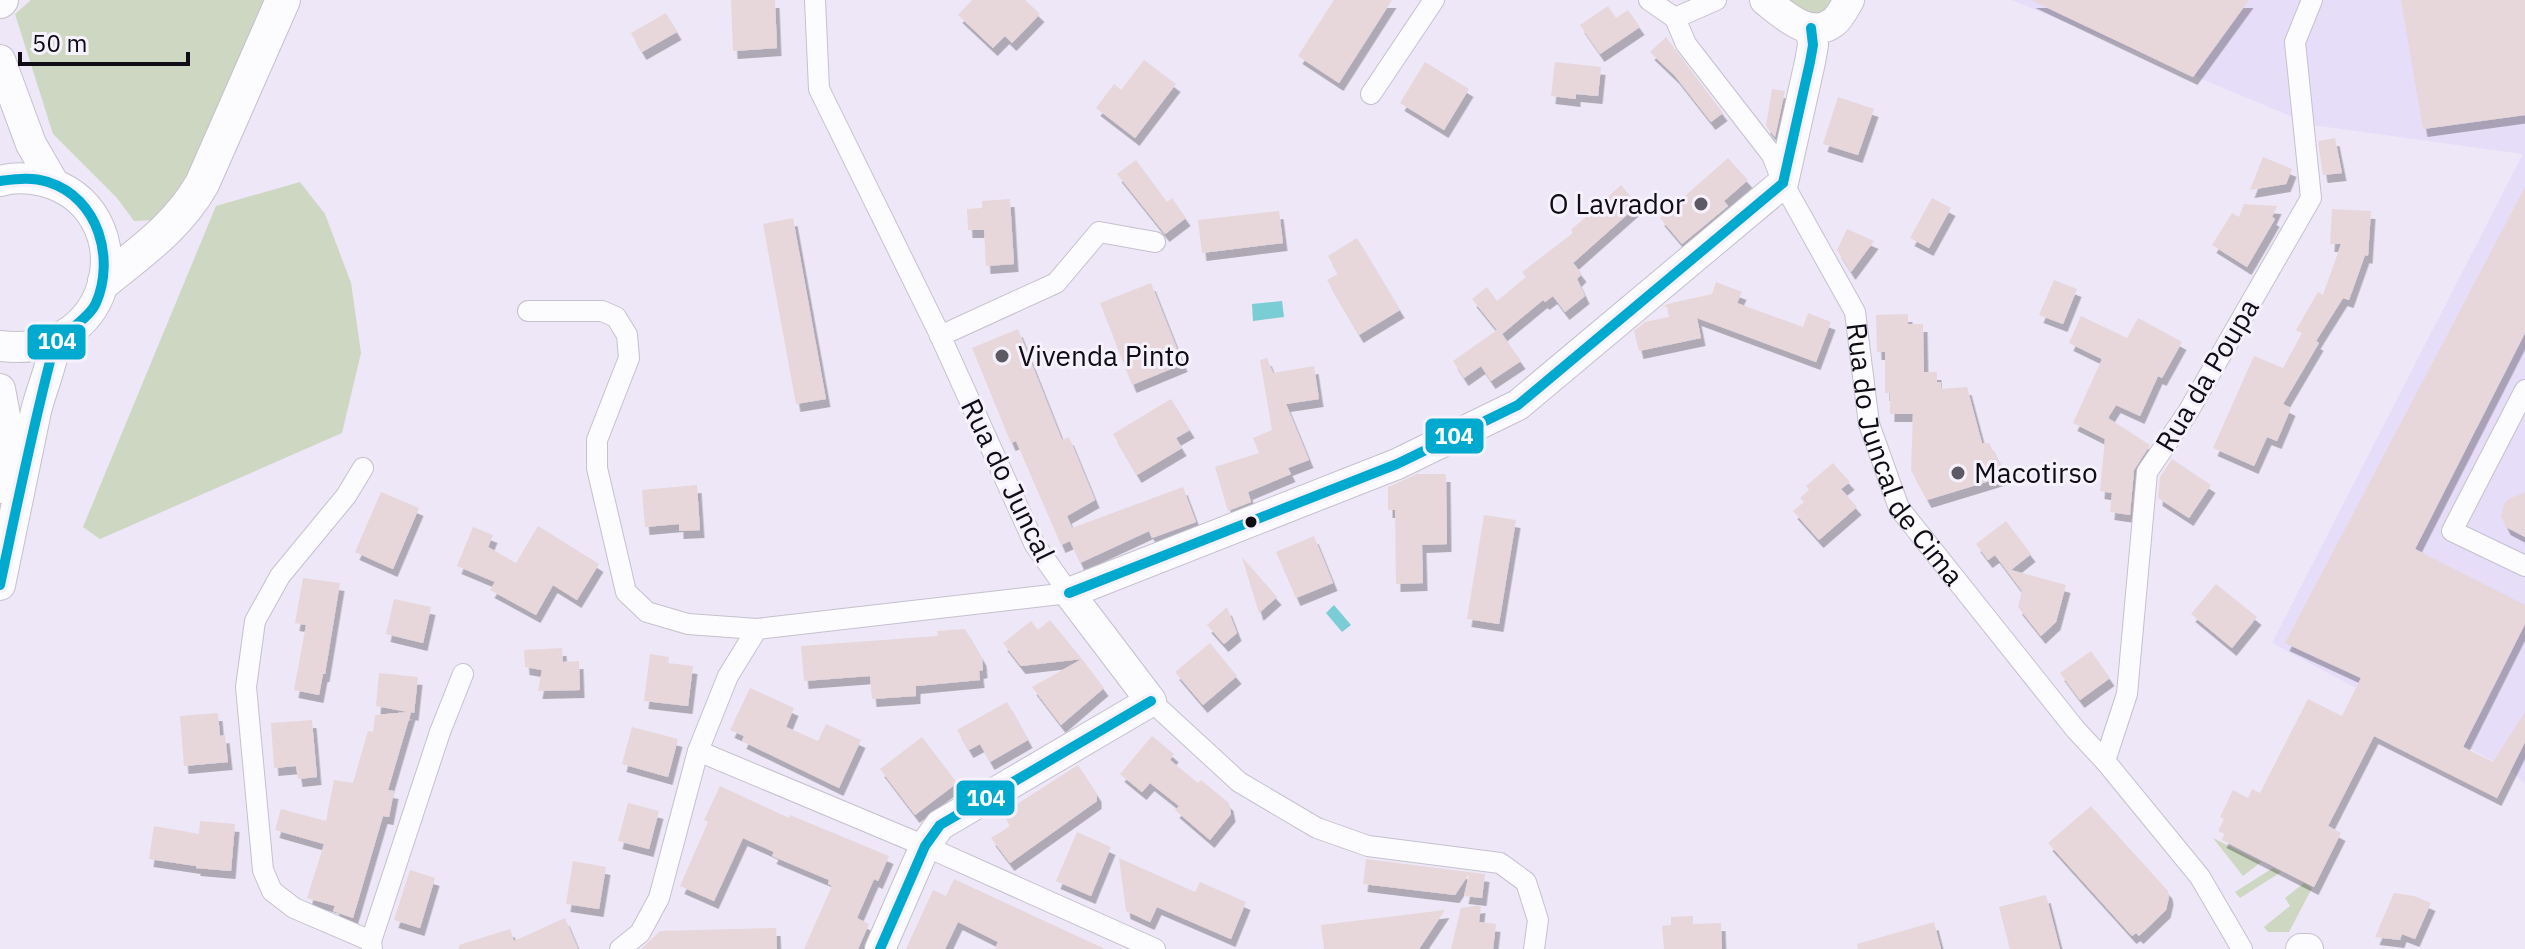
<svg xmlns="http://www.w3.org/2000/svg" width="2525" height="949" font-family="'IBM Plex Sans',sans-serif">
<defs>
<filter id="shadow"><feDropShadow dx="4.5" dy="8" stdDeviation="0" flood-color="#0004"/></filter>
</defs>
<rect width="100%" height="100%" fill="#ede7f7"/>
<path fill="#e6ddf8" d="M2012,0H2525V784L2510,770L2272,643L2523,154L2312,125Z"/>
<g fill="#cdd7c1">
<path d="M31,0H275L199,176L154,220L134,221L117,198L53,134L15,14Z"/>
<path d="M1784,0H1835L1827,12L1812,16Z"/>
<path d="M300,182L325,214L351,283L361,353L342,433L100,539L83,527L216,206Z"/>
<path d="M2213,838L2261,862L2243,876Z"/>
<path d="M2273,868L2281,872L2240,898L2235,892Z"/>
<path d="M2304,883L2312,888L2289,932H2268L2264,927L2290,906L2285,898Z"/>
</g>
<g fill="#7accd5">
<path d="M1282,301L1284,317L1253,321L1252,304Z"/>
<path d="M1334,605L1351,625L1342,632L1326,613Z"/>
</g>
<g fill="#e7d7da" filter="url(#shadow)">
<path d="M731,0H775L777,48L733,51Z"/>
<path d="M972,0H1025L1040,14L1012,43L1005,36L993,48L958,15Z"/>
<path d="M1334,0H1392L1339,83L1298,56Z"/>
<path d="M2031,0H2249L2193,77Z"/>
<path d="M2401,0H2525V115L2423,129Z"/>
<path d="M1608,6L1616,18L1628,10L1640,27L1600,54L1580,25Z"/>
<path d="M666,13L677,32L642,52L631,33Z"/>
<path d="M1666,37L1723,113L1711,122L1675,76L1650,52Z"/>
<path d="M1144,60L1176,84L1135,138L1096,108L1114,84L1121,90Z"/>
<path d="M1425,62L1469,89L1444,130L1400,103Z"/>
<path d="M1555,62L1601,67L1598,96L1576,94V99L1551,96Z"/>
<path d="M1772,89L1785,91L1775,137L1766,126Z"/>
<path d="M1838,97L1874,109L1858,155L1823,144Z"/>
<path d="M2335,138L2342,173L2323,175L2318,141Z"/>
<path d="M2263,157L2292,169L2286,184L2250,190Z"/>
<path d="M1728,158L1748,180L1724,201L1728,206L1682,244L1660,218Z"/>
<path d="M1136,160L1167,202L1172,198L1186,218L1165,234L1117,174Z"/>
<path d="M1621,185L1638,205L1573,263L1582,274L1577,279L1585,296L1565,312L1553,296L1545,302L1543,300L1502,334L1521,361L1491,381L1481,366L1464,378L1453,361L1497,330L1472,299L1487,287L1497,301L1526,277L1522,272L1573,233L1571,230Z"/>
<path d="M2525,187V333L2415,549L2525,605V624L2463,747L2493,762L2525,712V742L2497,798L2374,736L2328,826L2341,833L2314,887L2222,840L2225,834L2218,831L2224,819L2220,817L2233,790L2248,798L2252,789L2260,793L2308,699L2342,716L2361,678L2285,643Z"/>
<path d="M1932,198L1951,208L1929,248L1910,238Z"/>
<path d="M1010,199L1014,264L986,266L984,230H968L967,209L982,208V201Z"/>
<path d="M2244,204L2277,206L2272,217L2275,219L2247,267L2212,245L2232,213L2239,217Z"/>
<path d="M2332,209L2371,211L2368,256L2365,255L2349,300L2343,298L2316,341L2319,343L2283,404L2291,408L2277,441L2267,437L2254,466L2213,448L2254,356L2283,368L2302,333L2296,330L2318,292L2323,295L2341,244H2330Z"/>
<path d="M1279,211L1283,243L1202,253L1198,220Z"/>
<path d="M793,218L826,399L796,404L763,224Z"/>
<path d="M1847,229L1874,241L1851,272L1837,250Z"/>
<path d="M1357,238L1400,310L1359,335L1327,280L1338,274L1328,256Z"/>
<path d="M2054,280L2077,289L2063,324L2039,315Z"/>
<path d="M1716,282L1742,292L1737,303L1803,327L1808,313L1831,322L1816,362L1697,318L1701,338L1639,351L1634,331L1645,322L1669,317L1667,307L1664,306L1667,304L1712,294Z"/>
<path d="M1151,283L1183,364L1132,385L1100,303Z"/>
<path d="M1908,314V324H1923L1924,372H1937V382H1941V389L1967,387L1982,443H1989L2006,476L1927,500L1911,470L1913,414H1890V393H1885V352H1877L1876,315Z"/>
<path d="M2081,316L2127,338L2138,318L2182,342L2162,378L2158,376L2140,416L2116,405L2108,418L2150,445L2134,470L2130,515L2110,512L2112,493L2100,491L2105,439L2073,423L2102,359L2069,343Z"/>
<path d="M1018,329L1062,440L1069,437L1095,500L1067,516L1072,528L1183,487L1196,522L1152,538L1149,531L1080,563L1070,541L1061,545L1016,441L1011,443L972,348Z"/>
<path d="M1267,358L1273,373L1314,366L1319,399L1286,404L1309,460L1288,468L1291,474L1248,492L1251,502L1228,511L1215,467L1259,453L1253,438L1272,430L1260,360Z"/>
<path d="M1171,399L1190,430L1176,438L1182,448L1137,475L1113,434Z"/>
<path d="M2172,459L2211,485L2189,518L2158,498L2160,477Z"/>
<path d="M1833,463L1850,482L1841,489L1857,507L1819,540L1793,511L1804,502L1800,498L1809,490L1806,486Z"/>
<path d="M1417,474H1446L1447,544L1422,545L1423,583L1396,584L1395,510H1388V487Z"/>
<path d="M697,485L700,530L679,531V524L645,527L642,490Z"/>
<path d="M381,492L419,508L393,569L355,552Z"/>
<path d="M2525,492V537L2506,527L2501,516L2504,504L2509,499Z"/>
<path d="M1484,515L1516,520L1499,624L1467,619Z"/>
<path d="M2006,521L2031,554L2011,570L2066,585L2056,622L2041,636L2018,607L2022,591L1995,555L1988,560L1976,544Z"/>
<path d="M538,526L599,564L577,600L553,585L536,615L490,590L495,582L457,566L473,527L493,535L488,547L516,563Z"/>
<path d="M1314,536L1333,583L1296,598L1276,552Z"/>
<path d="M1242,557L1277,597L1259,613Z"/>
<path d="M303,578L340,583L325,674H323L319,695L294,690L306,625L295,623Z"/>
<path d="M2216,584L2257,617L2232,648L2191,614Z"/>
<path d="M394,599L431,607L423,643L386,634Z"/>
<path d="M1227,607L1237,633L1224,644L1207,625Z"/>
<path d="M1050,620L1082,659L1021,666L1003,643L1031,621L1038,630Z"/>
<path d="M965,629L982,658L983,670L979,671L980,680L916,686V696L872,699L870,676L804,681L801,646L938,636L937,631Z"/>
<path d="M1210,643L1237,676L1203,705L1175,672Z"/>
<path d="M562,648L563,662L579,661L580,690L538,691L542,670L525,667L524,650Z"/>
<path d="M2091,651L2110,678L2080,700L2060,673Z"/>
<path d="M650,654L669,657L668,663L693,666L688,706L644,701Z"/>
<path d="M1082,659L1104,688L1061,725L1032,687Z"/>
<path d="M379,673L418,677L414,713L411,712L388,790L394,791L389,817L383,816L353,918L333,911L335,906L307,898L324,844L275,830L281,809L326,821L334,780L353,783L368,731L373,732L375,715L408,712L376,706Z"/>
<path d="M750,688L794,708L786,727L818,741L826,724L861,740L839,788L742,741L744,736L730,730Z"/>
<path d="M1007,702L1028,740L990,762L980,744L969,750L957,730Z"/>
<path d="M218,713L220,736L225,735L228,762L184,766L180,716Z"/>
<path d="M312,720L317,777L298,779L296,766L274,768L271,723Z"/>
<path d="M632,727L678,739L668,777L622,764Z"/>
<path d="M1152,736L1174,754L1170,760L1198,783L1201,780L1229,803L1231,814L1210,840L1175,810L1179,806L1150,783L1142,792L1120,774Z"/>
<path d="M922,737L957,783L915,815L880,769Z"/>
<path d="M1078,765L1097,794V801L1010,863L991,838L1010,826L1003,813Z"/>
<path d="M720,786L789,818L790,815L889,856L878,881L874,879L857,918L869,924L858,949H804L832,886L828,884L829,880L772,856L774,852L743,838L714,901L680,886L708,822L704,820Z"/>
<path d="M628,803L659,811L649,849L618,841Z"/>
<path d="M2091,806L2168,891L2169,897L2166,910L2139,936L2136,933L2132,936L2048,843Z"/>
<path d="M200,821L235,824L231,871L196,868V866L149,859L154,826L199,834Z"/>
<path d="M1077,832L1111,847L1091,896L1056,881Z"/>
<path d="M1119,858L1195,892L1200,882L1246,902L1231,939L1157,907L1150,922L1126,911Z"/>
<path d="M1366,859L1485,874L1482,898L1464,896L1469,874L1455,895L1363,884Z"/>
<path d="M573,861L606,867L599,909L566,904Z"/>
<path d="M410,870L435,878L420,928L394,920Z"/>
<path d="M954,879L1105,949H995L998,942L958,922L945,949H906L933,890L946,896Z"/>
<path d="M2394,893L2414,896L2431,903L2415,939L2402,934L2400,940L2375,937Z"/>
<path d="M2046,895L2060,949H2010L1999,907Z"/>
<path d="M1481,905L1479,922L1496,924L1493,949H1451L1461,908Z"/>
<path d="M1445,910L1419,949H1324L1321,925Z"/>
<path d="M1693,916V924L1721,923L1722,949H1664L1662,926L1671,925V917Z"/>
<path d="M565,918L578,949H459V945L510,929L514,941Z"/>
<path d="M1934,922L1941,949H1858L1857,944Z"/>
<path d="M776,928L777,949H641L660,931Z"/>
</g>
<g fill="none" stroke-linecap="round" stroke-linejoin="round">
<g stroke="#c5c1cd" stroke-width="22">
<g id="street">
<path d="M1649,0L1675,18L1716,0"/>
<path id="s1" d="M1675,18L1686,44L1772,155L1783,183L1855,312L1869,424L1899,508L2076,730L2105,761L2200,877L2242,949"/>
<path d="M1371,94L1434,0"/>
<path d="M528,311H602L616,317L627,335L629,358L597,440V468L626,592L647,612L688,624L757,629L1069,593L1035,545L939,333L819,89L815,0"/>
<path d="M940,336L1056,283L1099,232L1155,242"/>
<path d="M2525,390L2452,531L2525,566"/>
<path d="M363,468L346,496L280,576L255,621L246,687L263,870L272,891L294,908L371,941"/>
<path d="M1151,701L1239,782L1317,828L1368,846L1500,863L1526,882L1538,920L1534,949"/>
<path d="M698,751L925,846L1155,949"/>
<path d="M2105,761L2127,694L2147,472L2188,412L2311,198L2295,42L2312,0"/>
<path d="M372,949L371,941L440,732L463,674"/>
<path d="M620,949L640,933L659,898L698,751L728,676L757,629"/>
</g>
</g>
<g stroke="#c5c1cd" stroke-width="32">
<g id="secondary">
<path d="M1765,0C1783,14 1810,41 1834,22C1840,17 1845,7 1849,0"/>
<path d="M0,60L31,144L54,184"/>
<path d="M0,181C14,177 29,178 43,181C143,207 120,361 0,346"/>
<path d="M0,389L8,432L0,488"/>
<path d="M0,585L36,411C42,387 52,367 55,342"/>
<path d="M880,949L925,846L940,825L1151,701L1069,593L1397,464L1518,405L1783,183L1810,62L1813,45L1811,28"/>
<path d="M2301,949H2308"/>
</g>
</g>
<g stroke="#c5c1cd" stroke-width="36">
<g id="primary">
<path d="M0,1L1,0"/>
<path d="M105,281C143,250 177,227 202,184L283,0"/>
</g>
</g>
<use href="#street" stroke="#fcfbfe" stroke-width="20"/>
<use href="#secondary" stroke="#fcfbfe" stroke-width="30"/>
<use href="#primary" stroke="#fcfbfe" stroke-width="34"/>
<g stroke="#f5f1fd" stroke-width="16">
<g id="bus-1">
<path d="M0,181C17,179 32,177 48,182C99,198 115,259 96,303C88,321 57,336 54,346C33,425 17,505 0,585"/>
<path d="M1783,183L1810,62L1813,45L1811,28"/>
<path d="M1069,593L1397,464L1518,405L1783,183"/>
<path d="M880,949L925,846L940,825L1151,701"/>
</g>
</g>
<use href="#bus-1" stroke="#00a9ce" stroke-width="10"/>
</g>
<g fill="#5d5965" stroke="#f5f1fd" stroke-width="3">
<circle cx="1701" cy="204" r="8"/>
<circle cx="1002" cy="356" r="8"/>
<circle cx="1958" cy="473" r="8"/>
</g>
<circle fill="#100c16" stroke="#f5f1fd" stroke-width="3" cx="1251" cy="522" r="7"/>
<g text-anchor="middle" stroke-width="6" stroke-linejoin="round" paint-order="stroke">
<g font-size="28" fill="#100c16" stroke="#f5f1fd" text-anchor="start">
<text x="1685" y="214" text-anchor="end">O Lavrador</text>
<text x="1018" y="366">Vivenda Pinto</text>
<text x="1974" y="483">Macotirso</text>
</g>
<g font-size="28" fill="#100c16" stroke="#f5f1fd">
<text transform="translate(2207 375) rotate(-59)" y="10">Rua da Poupa</text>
<text dy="10" stroke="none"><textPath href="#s1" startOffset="500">Rua do Juncal de Cima</textPath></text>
<text transform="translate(1008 480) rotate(64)" y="10">Rua do Juncal</text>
</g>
</g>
<g stroke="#f5f1fd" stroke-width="3">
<rect x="26" y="323" width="61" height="38" rx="8" fill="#00a9ce"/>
<rect x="1424" y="417" width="61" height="38" rx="8" fill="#00a9ce"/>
<rect x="955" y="779" width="61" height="38" rx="8" fill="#00a9ce"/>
</g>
<g font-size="22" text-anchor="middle" font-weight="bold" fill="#fff">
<text x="57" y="349">104</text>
<text x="1454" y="444">104</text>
<text x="986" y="806">104</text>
</g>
<path d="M20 52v12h168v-12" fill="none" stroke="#100c16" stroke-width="4"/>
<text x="32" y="52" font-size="24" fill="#100c16" stroke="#f5f1fd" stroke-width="6" paint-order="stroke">50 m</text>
</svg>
